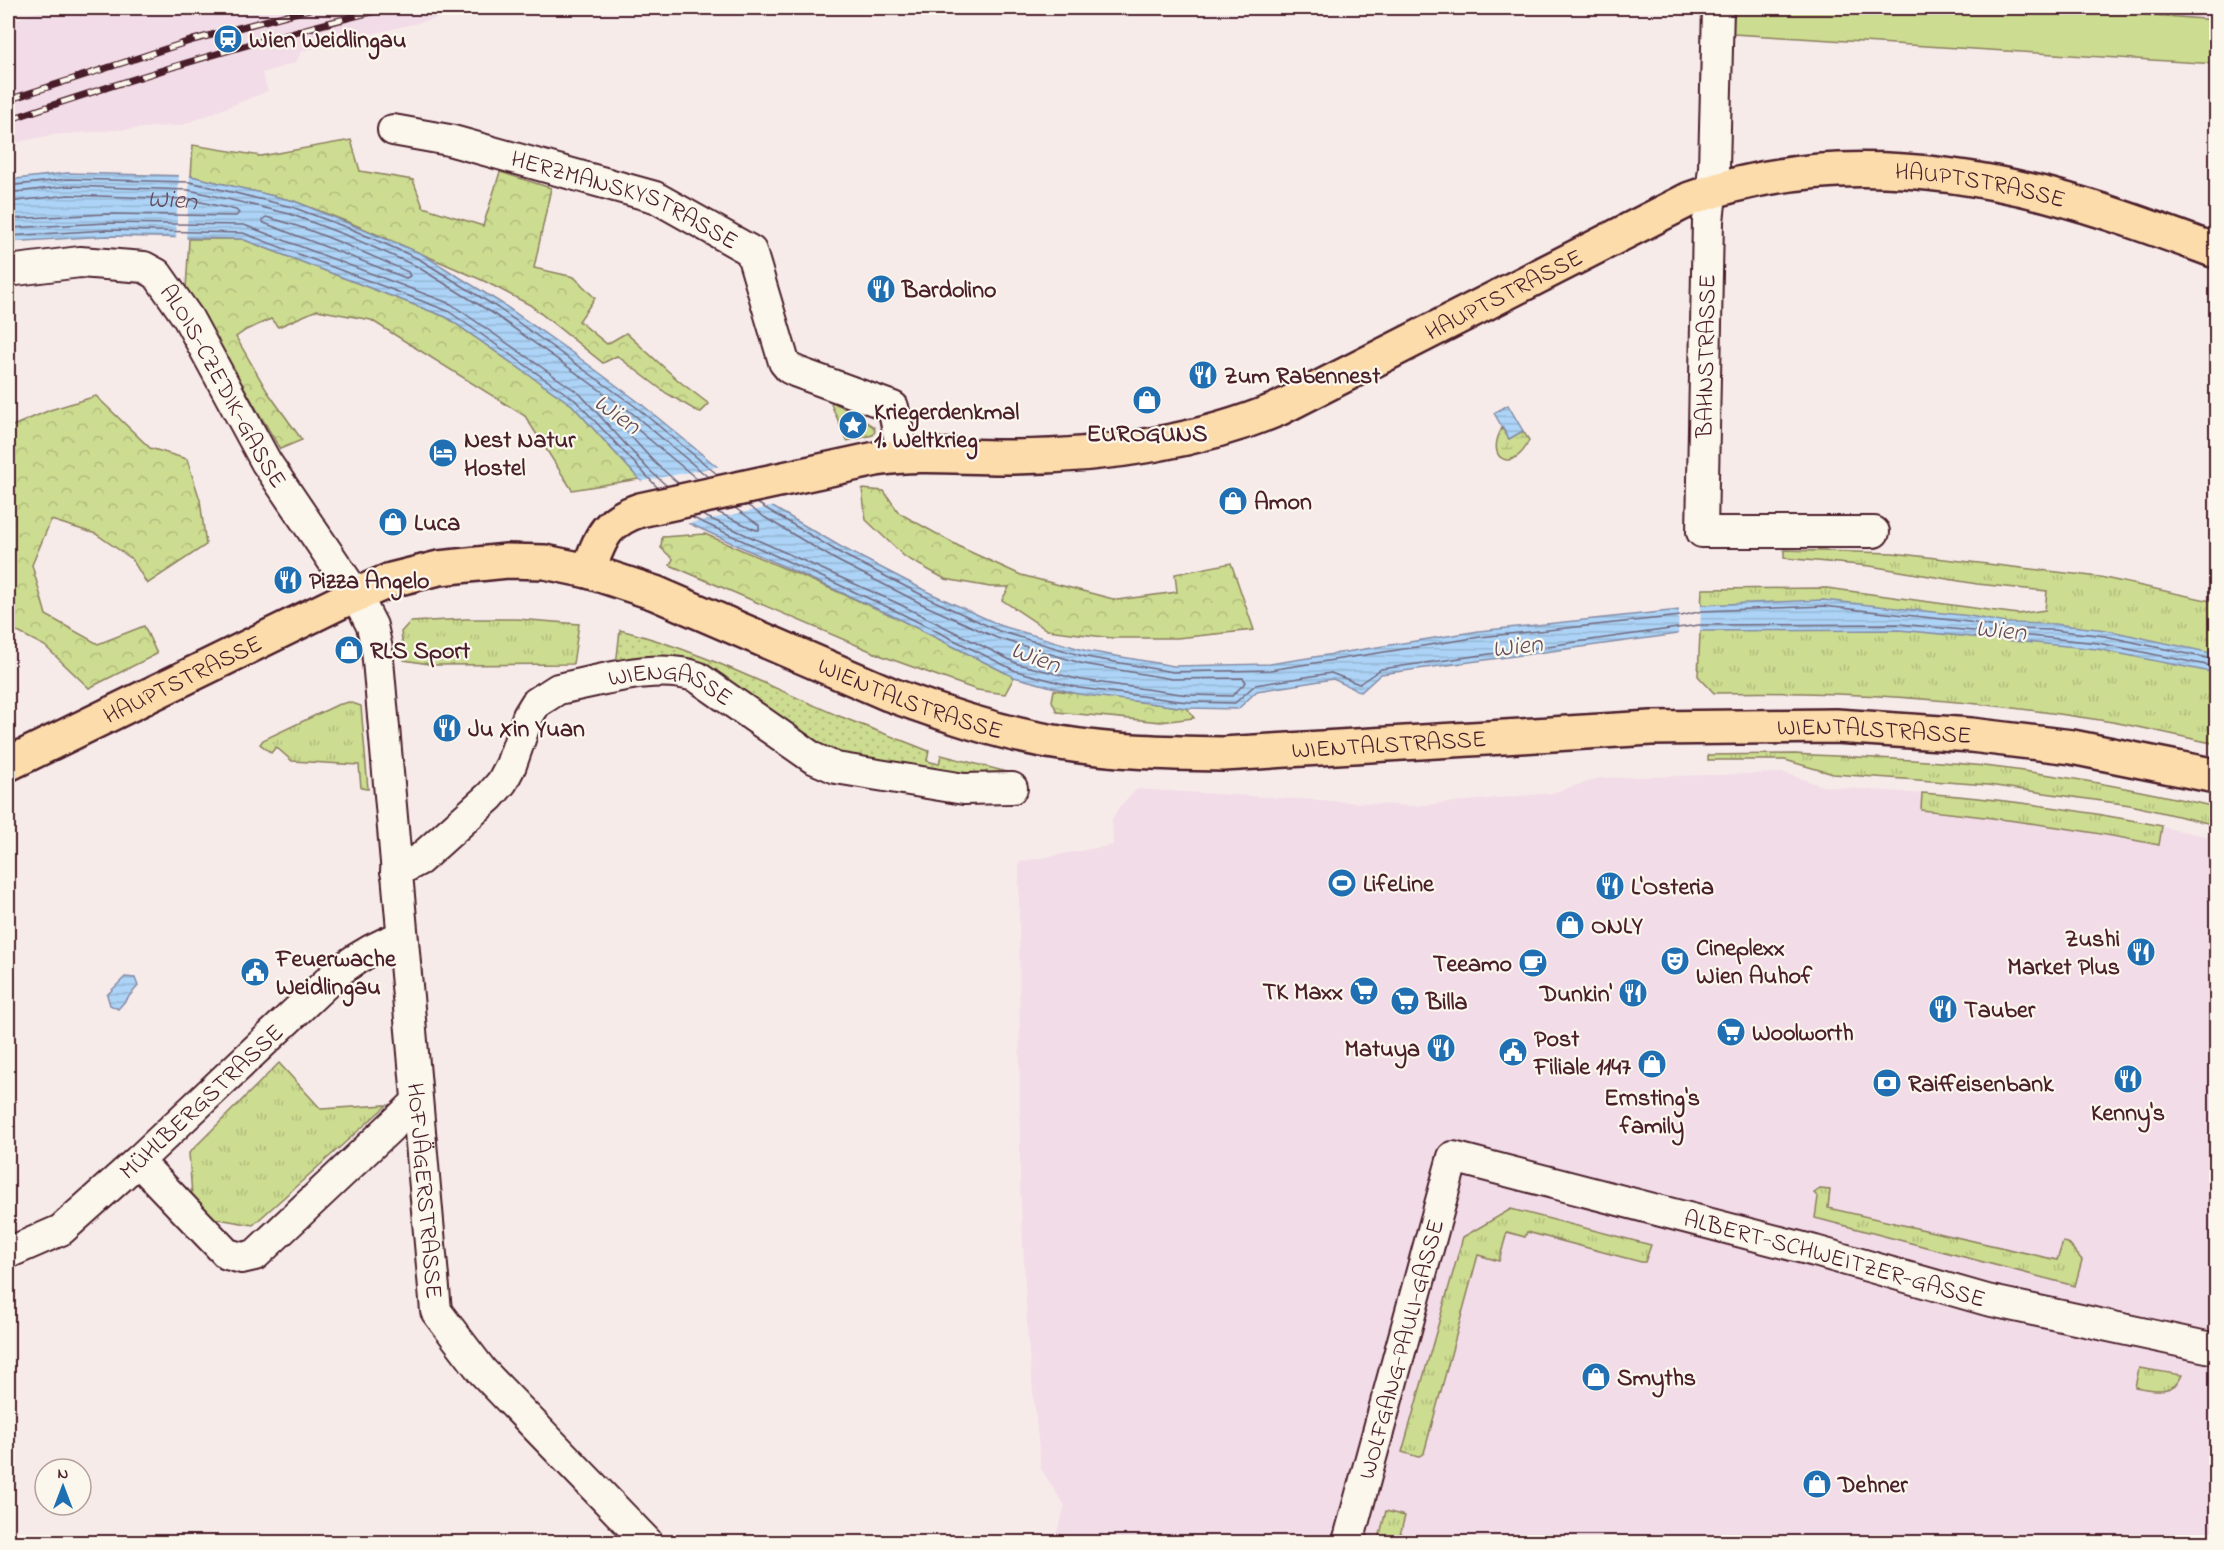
<svg xmlns="http://www.w3.org/2000/svg" width="2224" height="1550" font-family="'Indie Flower',sans-serif">
<defs>
<pattern id="grass-tufts" width="24" height="20" patternUnits="userSpaceOnUse" patternTransform="scale(1.5)"><rect width="24" height="20" fill="#ccdc90"/><path d="M3 7l-1-3M5 7V3M7 7l1-3M15 17l-1-3M17 17v-4M19 17l1-3" fill="none" stroke="#b1bc7c"/></pattern>
<pattern id="forest-crowns" width="20" height="18" patternUnits="userSpaceOnUse" patternTransform="scale(1.5)"><rect width="20" height="18" fill="#ccdc90"/><path d="M2 6a3 3 0 1 1 6 0M12 15a3 3 0 1 1 6 0" fill="none" stroke="#b1bc7c"/></pattern>
<pattern id="wetland-marsh" width="20" height="14" patternUnits="userSpaceOnUse" patternTransform="scale(1.5)"><rect width="20" height="14" fill="#ccdc90"/><path d="M1 5h8M5 5V1M11 12h8M15 12V8" fill="none" stroke="#b1bc7c"/></pattern>
<pattern id="garden-dots" width="8" height="8" patternUnits="userSpaceOnUse" patternTransform="scale(1.5)"><rect width="8" height="8" fill="#ccdc90"/><path d="M2 2h.1M6 6h.1" fill="none" stroke="#b1bc7c" stroke-width="1.8" stroke-linecap="round"/></pattern>
<pattern id="water-rules" width="6" height="5" patternUnits="userSpaceOnUse" patternTransform="scale(1.5)"><rect width="6" height="5" fill="#add4f7"/><path d="M0 2.5h6" fill="none" stroke="#96b6d4"/></pattern>
</defs>
<rect width="100%" height="100%" fill="#f7ebea"/>
<filter id="ink" filterUnits="userSpaceOnUse"><feTurbulence type="fractalNoise" baseFrequency=".0167" numOctaves="2"/><feDisplacementMap in="SourceGraphic" scale="12" xChannelSelector="R" yChannelSelector="G"/><feConvolveMatrix kernelMatrix="1 2 1 2 8 2 1 2 1" color-interpolation-filters="sRGB"/></filter>
<g filter="url(#ink)">
<g fill="#f2dce7">
<path d="M48,8H489L454,14L302,51L295,63L262,73L268,91L183,125L52,135L8,144V22Z"/>
<path d="M2064,8H2216V20Z"/>
<path d="M1785,773L1823,786L2016,801L2077,810L2216,838V1542H1054L1065,1506L1041,1469L1028,1343L1020,1184L1019,862L1113,845L1112,819L1119,807L1137,789L1412,806L1552,793L1600,778Z"/>
</g>
<g fill="url(#grass-tufts)" stroke="#8b7e5e" stroke-width="1.5">
<path d="M1784,550L1893,553L2100,577L2216,602V744C2178,736 2139,726 2100,720C1973,700 1842,690 1714,693L1698,676L1702,589L1827,588L2018,614L2045,610L2047,591L1977,584L1870,566L1784,558Z"/>
<path d="M467,619H517L579,624L573,664L435,665L404,660L401,632L410,622Z"/>
<path d="M349,702L361,706L368,789L361,788L359,765L292,761L276,747L271,753L260,744L263,740L337,705Z"/>
<path d="M1795,754C1871,758 1948,760 2023,771C2088,780 2153,793 2216,807V825L2130,805L1988,785L1833,774L1785,760H1708V755Z"/>
<path d="M1922,793C2003,799 2082,810 2162,826L2159,845C2080,829 2001,818 1921,810Z"/>
<path d="M279,1063L321,1109L387,1105L253,1225L212,1218L192,1196L189,1153Z"/>
<path d="M1820,1189L1830,1190L1828,1208L2057,1260L2063,1242L2068,1243L2082,1260L2075,1286L1815,1218L1818,1197L1814,1193Z"/>
<path d="M1511,1209L1651,1245L1645,1262H1641L1527,1232L1525,1237L1507,1232L1499,1261L1478,1255L1424,1453L1418,1457L1402,1452L1463,1237Z"/>
<path d="M2139,1368L2182,1375C2174,1396 2152,1390 2135,1387Z"/>
<path d="M1386,1511L1405,1516L1398,1542H1378Z"/>
</g>
<g fill="url(#forest-crowns)" stroke="#8b7e5e" stroke-width="1.5">
<path d="M351,140L360,171L413,180L423,207L483,226L500,172L551,188L534,268L574,277L595,298L579,321L607,344L626,333L679,381L709,404L700,413L666,393L617,356L603,363L530,305L484,281L353,224L294,201L191,176L193,145L261,156Z"/>
<path d="M189,239H242L446,317L572,405L639,479L572,490L525,416L371,320L317,310L278,327L271,319L246,330L236,337L267,391L302,440L280,449L186,289Z"/>
<path d="M96,396L150,448L187,459L200,500L206,545L147,584L132,559L96,534L51,520L32,565L46,615L98,644L144,626L157,654L89,688L45,646L8,627V428L50,410Z"/>
<path d="M862,489L884,491L899,513L964,549L1021,575L1117,600L1177,592L1175,574L1231,563L1254,630L1177,638H1112L1047,630L1002,600L1009,587H990L945,579L905,557L866,520Z"/>
<path d="M705,534L891,615L1014,677L1005,694L977,690L882,656L670,565L673,559L661,548L662,537Z"/>
<path d="M1054,690L1187,708L1194,718L1161,722L1057,712L1052,701Z"/>
</g>
<path fill="url(#wetland-marsh)" stroke="#8b7e5e" stroke-width="1.5" d="M1502,428L1509,439L1523,431L1529,440C1516,473 1483,462 1502,428Z"/>
<path fill="#ccdc90" stroke="#8b7e5e" stroke-width="1.5" d="M1734,8H2064L2216,20V64L1733,34Z"/>
<g fill="url(#garden-dots)" stroke="#8b7e5e" stroke-width="1.5">
<path d="M833,401L874,427L875,431L873,435L847,441L831,404Z"/>
<path d="M620,630C697,649 766,685 839,716C869,728 899,739 929,751L927,761L939,764L941,755L1023,776L1022,780H962L834,756L736,691L717,672L680,659L616,666Z"/>
</g>
<g fill="url(#water-rules)" stroke="#858ca5" stroke-width="1.5">
<path d="M67,173L191,176L294,201L422,254L501,303L574,354L640,403L715,465L771,506L843,548L932,594L1002,626L1087,651L1174,666L1270,664L1479,631L1680,610L1701,605L1823,600L1970,616L2006,623L2054,624L2106,630L2216,654V673L2097,649L1899,630L1700,631L1381,674L1361,692L1333,679L1257,691L1238,709L1187,708L1078,694L1014,677L891,615L688,523L639,479L572,405L446,317L242,239L107,236L8,242V180Z"/>
<path d="M1508,405L1523,431L1509,439L1494,413Z"/>
<path d="M125,977L135,978L138,986L118,1009L110,1005L107,995Z"/>
</g>
<g fill="#f7ebea">
<path d="M179,173H190L186,242L176,241Z"/>
<path d="M721,466L776,506L685,524L638,482Z"/>
<path d="M1701,602L1700,634L1678,637L1679,607Z"/>
</g>
<g fill="none" stroke-linecap="round" stroke-linejoin="round">
<g stroke="#72677d" stroke-width="1.5">
<path d="M8,186L68,179L190,182L292,207L351,229L419,259L498,308L636,407L718,475"/>
<path d="M8,193L68,186L189,190L290,214L348,236L416,266L494,314L632,413L708,477"/>
<path id="s1" d="M8,202L68,195L188,199L236,210L239,213L236,216L107,214L8,219"/>
<path d="M266,217C315,229 362,252 408,272L410,276L406,278L264,223L262,220Z"/>
<path d="M8,228L107,223L244,225L451,304L580,394L648,469L667,486"/>
<path d="M8,236L107,230L243,233L448,311L575,400L658,488"/>
<path d="M678,483L655,463L616,420V416L619,415L626,420L697,479"/>
<path d="M717,512L756,530H759V525L735,508"/>
<path d="M702,515L897,603L1018,664L1081,680L1188,695L1232,696L1246,682L1243,678L1172,679L1084,664L997,638L926,606L836,560L764,517L747,505"/>
<path d="M691,517L894,610L1016,671L1079,688L1187,702L1235,703L1255,685L1331,673L1359,684L1381,669L1699,625L1899,624L1995,633L1998,630L1996,627L1969,622L1823,606L1702,611L1681,616L1480,637L1270,670L1173,672L1086,657L999,631L930,599L840,553L757,503"/>
<path d="M2216,660L2105,636L2053,630L2019,629L2016,632L2019,635L2098,643L2216,667"/>
</g>
<g stroke="#4a1f2b" stroke-width="34">
<g id="minor">
<path d="M1718,8L1714,168L1708,221L1702,532H1874"/>
<path id="s2" d="M393,130L449,140L655,197L751,251L784,362L789,368L797,372L893,407L903,455"/>
<path id="s3" d="M8,271L80,262L144,267L157,274L188,318L266,462L356,595L372,626L377,649L436,1311L482,1371L647,1542"/>
<path id="s4" d="M396,872L419,860L490,796L502,782L511,765L528,716L536,703L558,689C599,681 658,662 697,677L813,758L836,768L964,789L1012,788"/>
<path d="M138,1161L227,1254L242,1258L255,1255L417,1102"/>
<path id="s5" d="M8,1253L61,1230L138,1161L339,971C359,956 377,945 401,937"/>
<path id="s6" d="M1348,1542L1453,1157L1815,1251L1987,1300L2216,1349"/>
</g>
</g>
<g stroke="#4a1f2b" stroke-width="38">
<g id="major">
<path id="s7" d="M588,571C601,538 604,522 640,510L876,459C922,452 967,458 1013,457C1102,456 1196,443 1278,409L1690,199C1805,156 1931,165 2048,195C2105,210 2161,231 2216,251"/>
<path id="s8" d="M8,764L342,601L391,580L439,568L507,561L545,562L588,571L655,593L889,694C944,714 1001,734 1060,743C1114,752 1168,753 1223,754L1651,728L1836,726L1971,735L2072,747L2216,776"/>
</g>
</g>
<use href="#minor" stroke="#fbf7ec" stroke-width="30"/>
<use href="#major" stroke="#fddcac" stroke-width="33"/>
<g stroke="#4a1f2b" stroke-width="7">
<g id="rail">
<path d="M8,100L193,40L313,8"/>
<path d="M8,120C133,78 259,39 388,8"/>
</g>
</g>
<use href="#rail" stroke="#fbf7ec" stroke-width="4.5" stroke-dasharray="14" stroke-linecap="butt"/>
</g>
</g>
<defs>
<g id="station-disc" transform="scale(1.5)"><circle r="9.5" fill="#1f6fb2" stroke="#fbf7ec"/><path d="M-3-6H3Q5-6 5-4V2Q5 4 3 4L4.5 6H3L1.5 4h-3L-3 6H-4.5L-3 4Q-5 4-5 2V-4Q-5-6-3-6ZM-3.5-4v3h7v-3ZM-3.5 1v1.5H-2V1ZM2 1v1.5H3.5V1Z" fill="#fff"/></g>
<g id="restaurant-disc" transform="scale(1.5)"><circle r="9.5" fill="#1f6fb2" stroke="#fbf7ec"/><path d="M-5-6h1v4h1v-4h1v4h1v-4h1v5L-1.5 .5V6h-2V.5L-5-1ZM5-6V6H3V1.5H1.5Q1.5-4 5-6Z" fill="#fff"/></g>
<g id="shop-disc" transform="scale(1.5)"><circle r="9.5" fill="#1f6fb2" stroke="#fbf7ec"/><path d="M-5-2.5h2.3a2.7 3.5 0 0 1 5.4 0H5L5.5 6h-11ZM-1.5-2.5h3a1.5 2.3 0 0 0-3 0Z" fill="#fff"/></g>
<g id="sight-disc" transform="scale(1.5)"><circle r="9.5" fill="#1f6fb2" stroke="#fbf7ec"/><path d="M0-6L1.8-2.2L6-1.7L2.9 1.2L3.7 5.4L0 3.3L-3.7 5.4L-2.9 1.2L-6-1.7L-1.8-2.2Z" fill="#fff"/></g>
<g id="hotel-disc" transform="scale(1.5)"><circle r="9.5" fill="#1f6fb2" stroke="#fbf7ec"/><path d="M-6-4.5h1.5V1H6V5H4.5V3h-9V5H-6ZM-4 0a1.8 1.8 0 1 1 3.6 0ZM.5 0V-2.5h3Q6-2.5 6 0Z" fill="#fff"/></g>
<g id="stadium-disc" transform="scale(1.5)"><circle r="9.5" fill="#1f6fb2" stroke="#fbf7ec"/><path d="M0-5a6.5 5 0 1 0 0 10a6.5 5 0 1 0 0-10ZM-3.5-1.8h7v3.6h-7Z" fill="#fff"/></g>
<g id="theatre-disc" transform="scale(1.5)"><circle r="9.5" fill="#1f6fb2" stroke="#fbf7ec"/><path d="M-5-5.5Q0-4 5-5.5V0Q5 5 0 6Q-5 5-5 0ZM-3.3-2.5H-1v1.5H-3.3ZM1-2.5H3.3v1.5H1ZM-2.8 1Q0 5.5 2.8 1Z" fill="#fff"/></g>
<g id="cafe-disc" transform="scale(1.5)"><circle r="9.5" fill="#1f6fb2" stroke="#fbf7ec"/><path d="M-5.5-4.5H6V0H3Q3 3.5 0 3.5H-2.5Q-5.5 3.5-5.5 0ZM3-3.2v2h1.7v-2ZM-6 4.5H4V6H-6Z" fill="#fff"/></g>
<g id="civic-disc" transform="scale(1.5)"><circle r="9.5" fill="#1f6fb2" stroke="#fbf7ec"/><path d="M-.6-6.5H3V-4.5H.6V-3L4-1V1h2V6H-6V1h2V-1L-.6-3ZM-1.2 2.5V6h2.4V2.5Z" fill="#fff"/></g>
<g id="supermarket-disc" transform="scale(1.5)"><circle r="9.5" fill="#1f6fb2" stroke="#fbf7ec"/><path d="M-6-5.5h2.5l.6 2H6L4.5 2H-2.5L-4.4-4H-6ZM-1.5 3.2a1.3 1.3 0 1 0 .1 0ZM3 3.2a1.3 1.3 0 1 0 .1 0Z" fill="#fff"/></g>
<g id="bank-disc" transform="scale(1.5)"><circle r="9.5" fill="#1f6fb2" stroke="#fbf7ec"/><path d="M-6-4H6V4H-6ZM0-2.3a2.3 2.3 0 1 0 0 4.6a2.3 2.3 0 1 0 0-4.6Z" fill="#fff"/></g>
</defs>
<g fill-rule="evenodd">
<use href="#station-disc" x="228" y="39"/>
<use href="#restaurant-disc" x="881" y="289"/>
<use href="#restaurant-disc" x="1203" y="375"/>
<use href="#shop-disc" x="1147" y="400"/>
<use href="#sight-disc" x="853" y="425"/>
<use href="#hotel-disc" x="443" y="453"/>
<use href="#shop-disc" x="1233" y="501"/>
<use href="#shop-disc" x="393" y="522"/>
<use href="#restaurant-disc" x="288" y="580"/>
<use href="#shop-disc" x="349" y="650"/>
<use href="#restaurant-disc" x="447" y="728"/>
<use href="#stadium-disc" x="1342" y="883"/>
<use href="#restaurant-disc" x="1610" y="886"/>
<use href="#shop-disc" x="1570" y="925"/>
<use href="#restaurant-disc" x="2141" y="952"/>
<use href="#theatre-disc" x="1675" y="961"/>
<use href="#cafe-disc" x="1533" y="963"/>
<use href="#civic-disc" x="255" y="972"/>
<use href="#supermarket-disc" x="1364" y="991"/>
<use href="#restaurant-disc" x="1633" y="993"/>
<use href="#supermarket-disc" x="1405" y="1001"/>
<use href="#restaurant-disc" x="1943" y="1009"/>
<use href="#supermarket-disc" x="1731" y="1032"/>
<use href="#restaurant-disc" x="1441" y="1048"/>
<use href="#civic-disc" x="1513" y="1052"/>
<use href="#shop-disc" x="1652" y="1064"/>
<use href="#restaurant-disc" x="2128" y="1079"/>
<use href="#bank-disc" x="1887" y="1083"/>
<use href="#shop-disc" x="1596" y="1377"/>
<use href="#shop-disc" x="1817" y="1484"/>
</g>
<g text-anchor="middle" stroke-width="4.5" stroke-linejoin="round" paint-order="stroke">
<g font-size="24" font-weight="bold" fill="#4a1f2b" stroke="#fbf7ec" text-anchor="start">
<text x="249" y="47">Wien Weidlingau</text>
<text x="902" y="297">Bardolino</text>
<text x="1224" y="383">Zum Rabennest</text>
<text x="874" y="419">Kriegerdenkmal<tspan x="874" dy="28">1. Weltkrieg</tspan></text>
<text x="1147" y="441" text-anchor="middle">EUROGUNS</text>
<text x="464" y="447">Nest Natur<tspan x="464" dy="28">Hostel</tspan></text>
<text x="1254" y="509">Amon</text>
<text x="414" y="530">Luca</text>
<text x="309" y="588">Pizza Angelo</text>
<text x="370" y="658">RLS Sport</text>
<text x="468" y="736">Ju Xin Yuan</text>
<text x="1363" y="891">LifeLine</text>
<text x="1631" y="894">L'Osteria</text>
<text x="1591" y="933">ONLY</text>
<text x="2120" y="946" text-anchor="end">Zushi<tspan x="2120" dy="28">Market Plus</tspan></text>
<text x="1696" y="955">Cineplexx<tspan x="1696" dy="28">Wien Auhof</tspan></text>
<text x="276" y="966">Feuerwache<tspan x="276" dy="28">Weidlingau</tspan></text>
<text x="1512" y="971" text-anchor="end">Teeamo</text>
<text x="1343" y="999" text-anchor="end">TK Maxx</text>
<text x="1612" y="1001" text-anchor="end">Dunkin'</text>
<text x="1426" y="1009">Billa</text>
<text x="1964" y="1017">Tauber</text>
<text x="1752" y="1040">Woolworth</text>
<text x="1534" y="1046">Post<tspan x="1534" dy="28">Filiale 1147</tspan></text>
<text x="1420" y="1056" text-anchor="end">Matuya</text>
<text x="1908" y="1091">Raiffeisenbank</text>
<text x="1652" y="1105" text-anchor="middle">Ernsting's<tspan x="1652" dy="28">family</tspan></text>
<text x="2128" y="1120" text-anchor="middle">Kenny's</text>
<text x="1617" y="1385">Smyths</text>
<text x="1838" y="1492">Dehner</text>
</g>
<g font-size="24" fill="#4a1f2b" stroke="#fbf7ec">
<text dy="8" stroke="none"><textPath href="#s7" startOffset="1491">HAUPTSTRASSE</textPath></text>
<text dy="8" stroke="none"><textPath href="#s2" startOffset="243">HERZMANSKYSTRASSE</textPath></text>
<text dy="8" stroke="none"><textPath href="#s7" startOffset="987">HAUPTSTRASSE</textPath></text>
<text transform="translate(1705 356) rotate(-89)" y="8">BAHNSTRASSE</text>
<text dy="8" stroke="none"><textPath href="#s3" startOffset="282">ALOIS-CZEDIK-GASSE</textPath></text>
<text dy="8" stroke="none"><textPath href="#s8" startOffset="194">HAUPTSTRASSE</textPath></text>
<text dy="8" stroke="none"><textPath href="#s4" startOffset="369">WIENGASSE</textPath></text>
<text dy="8" stroke="none"><textPath href="#s8" startOffset="972">WIENTALSTRASSE</textPath></text>
<text dy="8" stroke="none"><textPath href="#s8" startOffset="1944">WIENTALSTRASSE</textPath></text>
<text dy="8" stroke="none"><textPath href="#s8" startOffset="1458">WIENTALSTRASSE</textPath></text>
<text dy="8" stroke="none"><textPath href="#s5" startOffset="248">MÜHLBERGSTRASSE</textPath></text>
<text dy="8" stroke="none"><textPath href="#s3" startOffset="1132">HOFJÄGERSTRASSE</textPath></text>
<text dy="8" stroke="none"><textPath href="#s6" startOffset="794">ALBERT-SCHWEITZER-GASSE</textPath></text>
<text dy="8" stroke="none"><textPath href="#s6" startOffset="200">WOLFGANG-PAULI-GASSE</textPath></text>
</g>
<g font-size="26" font-style="italic" fill="#634c5e" stroke="#fbf7ec">
<text dy="9" stroke="none"><textPath href="#s1" startOffset="165">Wien</textPath></text>
<text transform="translate(618 413) rotate(36)" y="9">Wien</text>
<text transform="translate(2001 629) rotate(5)" y="9">Wien</text>
<text transform="translate(1517 645) rotate(-7)" y="9">Wien</text>
<text transform="translate(1036 656) rotate(20)" y="9">Wien</text>
</g>
</g>
<rect width="2224" height="1550" fill="none" stroke="#fbf7ec" stroke-width="30"/>
<rect x="15" y="15" width="2194" height="1520" fill="none" stroke="#4a1f2b" stroke-width="2" filter="url(#ink)"/>
<g transform="translate(63 1487)"><circle r="28" fill="#fbf7ec" stroke="#b4a19f" stroke-width="1.5"/>
<path d="M0-4.5L10 22L0 15L-10 22Z" fill="#1f6fb2"/>
<text y="-9" font-size="16" font-weight="bold" text-anchor="middle" fill="#4a1f2b">N</text>
</g>
</svg>
